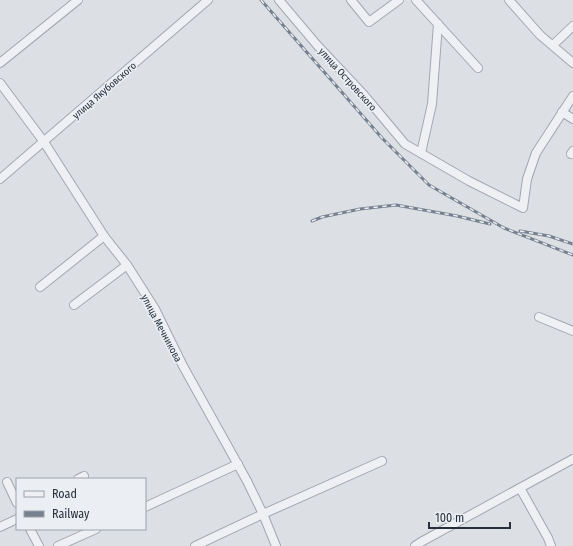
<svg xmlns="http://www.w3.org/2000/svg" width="573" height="546" font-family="'Fira Sans Condensed',sans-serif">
<rect width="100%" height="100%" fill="#dce0e5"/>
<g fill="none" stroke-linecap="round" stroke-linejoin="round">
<g stroke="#a2a7af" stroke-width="10">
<g id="minor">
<path d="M279,0L317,45L364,95L405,144L469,181L523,208L527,179L536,153L573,96"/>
<path d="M351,0L369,22L399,0"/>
<path d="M416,0L478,68"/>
<path d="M509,0L540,35L573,63"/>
<path d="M553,45L573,26"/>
<path d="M0,63L78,0"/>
<path d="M0,83L44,142L104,236L127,265L155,309L183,366L247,481L263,514L276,546"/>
<path d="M562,112L573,119"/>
<path d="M421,153L432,104L438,24"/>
<path d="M571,154L573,151"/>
<path d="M0,179L208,0"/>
<path d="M40,287L104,236"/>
<path d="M74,305L127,265"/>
<path d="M539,317L573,331"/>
<path d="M78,479L84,476"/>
<path d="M7,482L17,503"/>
<path d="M520,488L548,538L551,546"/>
<path d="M145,507L238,464"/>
<path d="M0,527L17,519"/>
<path d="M30,529L39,546"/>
<path d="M58,546L96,529"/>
<path d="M195,546L263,514L382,461"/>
<path d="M415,546L421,542L573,459"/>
</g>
</g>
<use href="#minor" stroke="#eef0f4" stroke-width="8"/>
<g stroke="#76808e" stroke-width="3">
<g id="rail">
<path d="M261,0L382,138L429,185L504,228L573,255"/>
<path d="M312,221L322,217L360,209L396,205L457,216L490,224"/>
<path d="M520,231L549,236L573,244"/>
</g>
</g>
<use href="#rail" stroke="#ebeff3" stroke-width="1.5" stroke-dasharray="4.5" stroke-linecap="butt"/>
</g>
<g text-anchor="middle" stroke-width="3" stroke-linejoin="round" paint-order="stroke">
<g font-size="10" fill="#262f3b" stroke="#ebeff3">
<text transform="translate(348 79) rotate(48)" y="4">улица Островского</text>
<text transform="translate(104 90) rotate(-41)" y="4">улица Якубовского</text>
<text transform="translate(162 328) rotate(62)" y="4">улица Мечникова</text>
</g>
</g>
<rect x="16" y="478" width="130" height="52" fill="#ebeff3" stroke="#9ca2a9"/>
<rect x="24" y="491" width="20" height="6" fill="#eef0f4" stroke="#9ca2a9"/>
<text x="52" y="498" font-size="12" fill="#262f3b">Road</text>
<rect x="24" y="511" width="20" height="6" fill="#76808e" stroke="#9ca2a9"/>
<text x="52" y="518" font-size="12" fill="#262f3b">Railway</text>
<path d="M429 522v6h81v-6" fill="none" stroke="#262f3b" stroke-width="2"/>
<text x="435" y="522" font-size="12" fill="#262f3b" stroke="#ebeff3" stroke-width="3" paint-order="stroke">100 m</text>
</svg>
